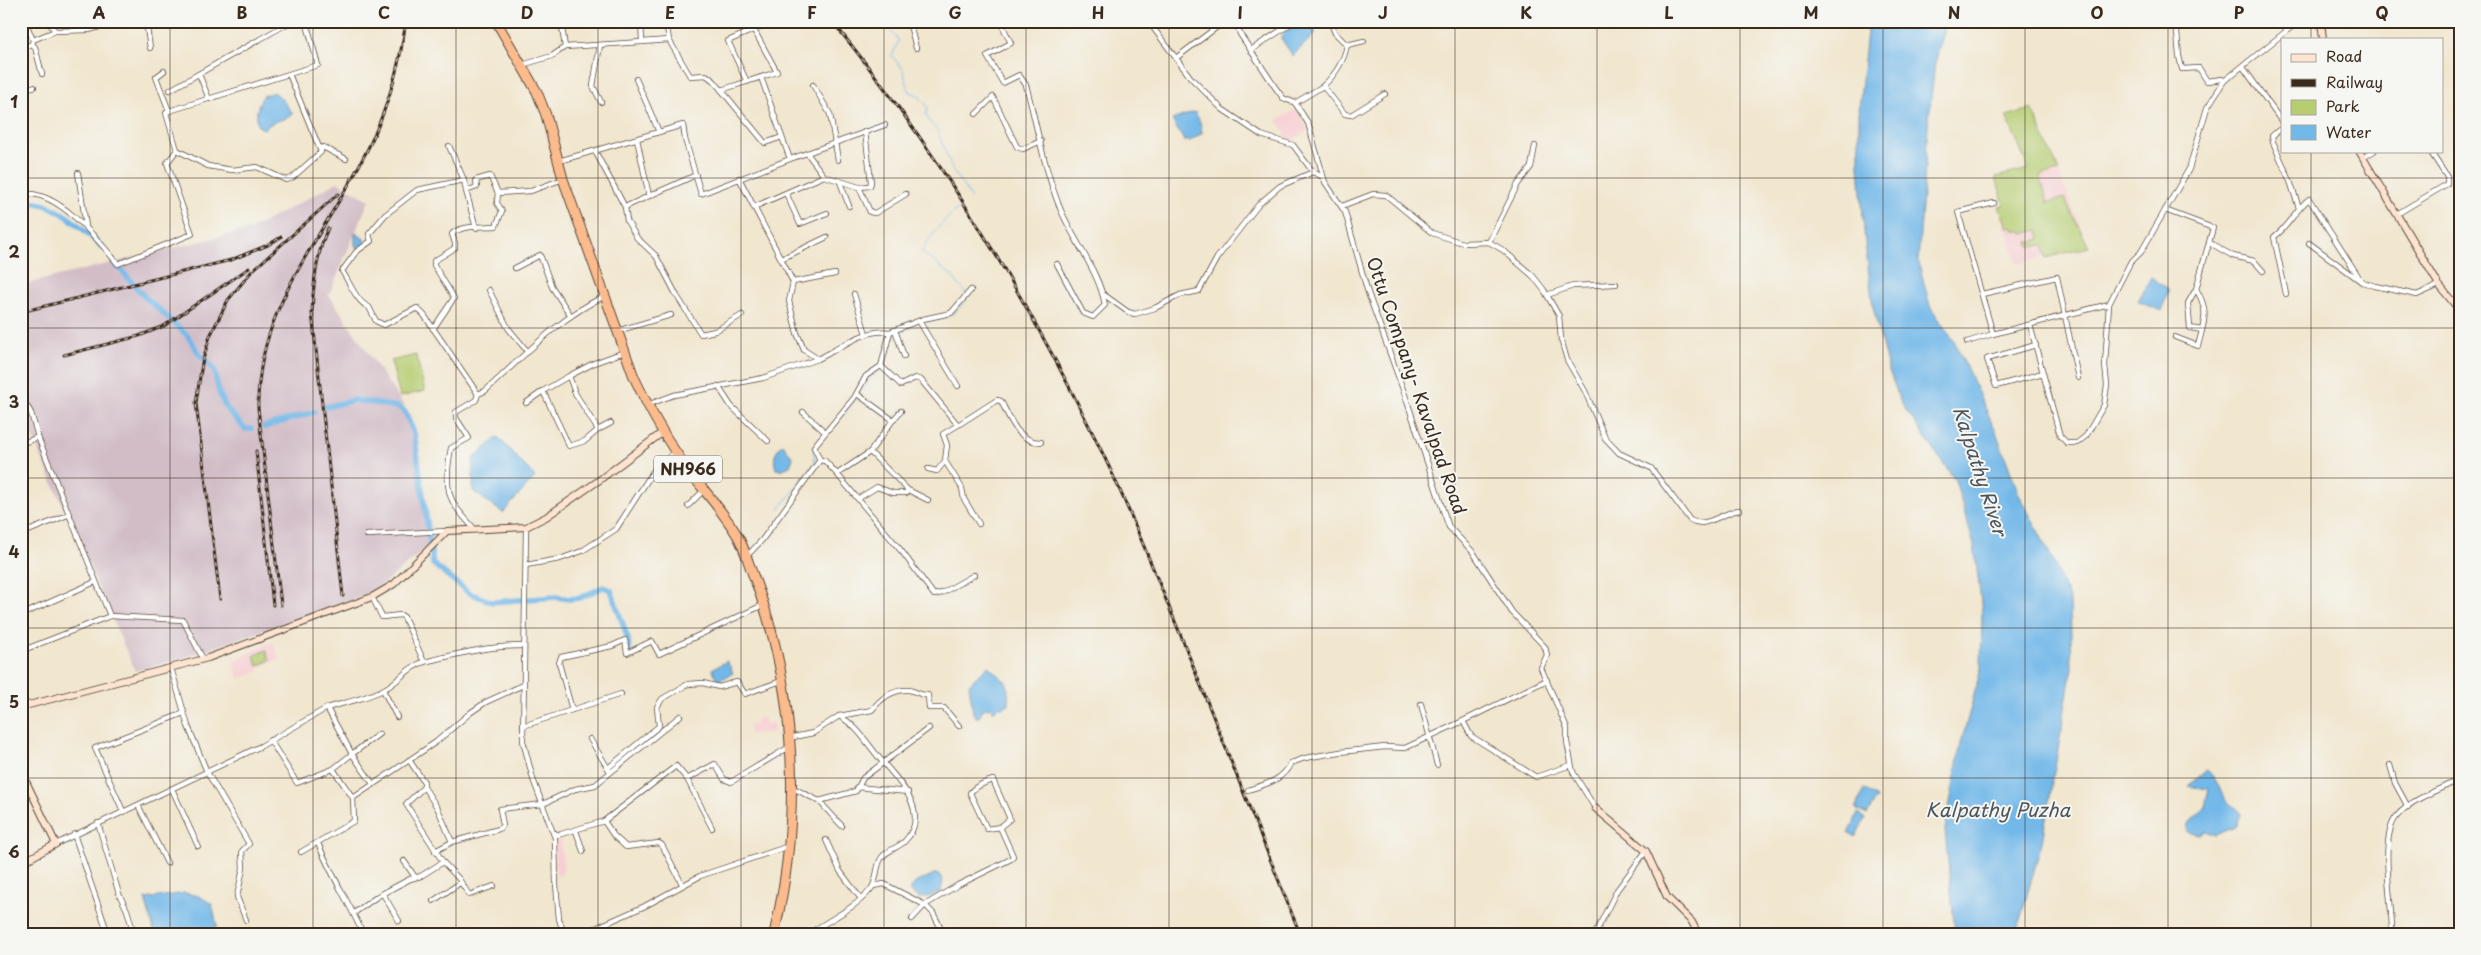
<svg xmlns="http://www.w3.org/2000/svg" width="2481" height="955" font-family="'Playpen Sans',sans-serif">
<rect width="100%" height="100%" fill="#f6f6f2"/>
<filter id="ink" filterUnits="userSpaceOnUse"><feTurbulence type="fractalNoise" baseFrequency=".02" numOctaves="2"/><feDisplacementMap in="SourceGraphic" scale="10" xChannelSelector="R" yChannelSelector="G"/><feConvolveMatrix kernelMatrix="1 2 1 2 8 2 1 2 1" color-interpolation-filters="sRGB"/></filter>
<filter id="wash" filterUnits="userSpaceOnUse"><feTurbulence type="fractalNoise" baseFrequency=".0096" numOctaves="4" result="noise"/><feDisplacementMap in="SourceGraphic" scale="20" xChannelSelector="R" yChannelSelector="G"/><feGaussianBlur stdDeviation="1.12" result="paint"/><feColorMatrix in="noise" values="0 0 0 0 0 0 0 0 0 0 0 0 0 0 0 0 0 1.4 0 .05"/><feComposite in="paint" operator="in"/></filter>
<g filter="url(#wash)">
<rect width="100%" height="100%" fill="#f1e6ce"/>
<g fill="#f7cfd3">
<path d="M1296,109L1309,130L1290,142L1277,120Z"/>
<path d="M2032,109L2089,247L2017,264L1999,207L2004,205L1996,177L2029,169L2006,116Z"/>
<path d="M273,641L280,659L259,667V671L239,679L233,661Z"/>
<path d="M756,719H764L765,724L773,723L774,732L750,734L749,725H756Z"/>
<path d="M560,839L564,868L561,875H556L553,841Z"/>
</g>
<path fill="#d2bdc7" d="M338,182L369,200L329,295L410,415L431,544L371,594L183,658L135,671L21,410V285L251,229Z"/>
<g fill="#b6cd72" stroke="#787c48">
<path d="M2032,109L2059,171L2040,176L2048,203L2064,198L2089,247L2046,258L2043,245L2031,247L2029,242L2040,239L2038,230L2023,234L2022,231H2014L2012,227L2008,228L1999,207L2004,205L1996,177L2029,169L2006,116Z"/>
<path d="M416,355L425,391L400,397L391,361Z"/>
<path d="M266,650L270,660L258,666L254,656Z"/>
</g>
<g fill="#72b8e9" stroke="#567184">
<path d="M1297,21H1305L1316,33L1293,56L1280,37Z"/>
<path d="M1868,21H1947L1935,63L1928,126L1918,260L1930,306L1955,343L1995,429L2018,492L2053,560L2070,601L2072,668L2042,842L2016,934H1955L1945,830L1960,748L1981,668L1982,611L1974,545L1955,480L1901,403L1887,365L1873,307L1865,243L1859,166V110Z"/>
<path d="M274,92L281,98L293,114C284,121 272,120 264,129L258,126C255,114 257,107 263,96Z"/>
<path d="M1195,112L1200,122L1202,133L1190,141H1184L1172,120Z"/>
<path d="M355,232L364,239L365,242L359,248L355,246Z"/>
<path d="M2151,277L2169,290L2161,311L2138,301Z"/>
<path d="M498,437L535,477L503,513L473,491V459Z"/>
<path d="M783,444L793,458L790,466L781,470L776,469C773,460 774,450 783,444Z"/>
<path d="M727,661L733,673L718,681L712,669Z"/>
<path d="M988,666L1007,683L1009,704L1002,708L1000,706L994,712L991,707L981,710V715L977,718L973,713L969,684Z"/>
<path d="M2207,770C2220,781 2220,796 2229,804C2234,808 2238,808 2241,815L2236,827L2215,835L2205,831L2200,835L2187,832L2188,824L2205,808L2209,789L2188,786Z"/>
<path d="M1864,789L1877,798L1867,815L1856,809Z"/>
<path d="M1858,813L1865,819L1855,837L1849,834Z"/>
<path d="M934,874H939L943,881L941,891L932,896L919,898L909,891L915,883Z"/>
<path d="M185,893L199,896L212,904L217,926L210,934H155L145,899Z"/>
</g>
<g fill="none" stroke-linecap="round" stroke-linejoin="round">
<g stroke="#72b8e9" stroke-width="1">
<path d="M887,21L891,32L899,40L892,56L903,69L909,91L919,96L928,108L926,115L929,121L937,130L953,171L971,198L970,199"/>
<path d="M961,206C951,213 925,240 922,252L952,276L966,294"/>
<path d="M924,321C945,320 956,316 967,297"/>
<path d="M898,334L917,325"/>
<path d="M890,341L895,335"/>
<path d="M884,362L888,347"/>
<path d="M861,394L871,377L877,374L881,368"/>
<path d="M843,415L859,397"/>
<path d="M812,468L815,461L813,448"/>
<path d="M779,509L808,473"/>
</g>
<g stroke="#72b8e9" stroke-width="5.5">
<path d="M21,203C52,197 81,227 102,247"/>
<path d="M114,262L144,296L187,335L200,355L214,369L219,393L226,408L245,429H251"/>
<path d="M326,407L354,400L398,407L405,412L414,433L433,564L469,593L492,602L556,597L570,599L580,598L603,587L611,590L628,639L629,651"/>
<path d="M264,427L314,412"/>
</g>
</g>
</g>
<g filter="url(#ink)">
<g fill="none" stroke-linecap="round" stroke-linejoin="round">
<g stroke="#564638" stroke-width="6">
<g id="street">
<path d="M48,21L55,31"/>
<path d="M146,21L150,48"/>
<path d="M666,21L669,40"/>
<path d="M696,21L697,25"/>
<path d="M909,21L916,48"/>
<path d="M1000,21L1011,43L987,56L1003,83L1019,75L1026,85C1037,126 1044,168 1060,208C1073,240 1099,271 1105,305L1093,317L1083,313L1057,264"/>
<path d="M1148,21L1191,78L1222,109L1261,135L1293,145L1313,172L1323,177"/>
<path d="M1236,21L1240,34L1275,87L1283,98L1295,103L1308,123L1325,182L1345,212L1368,293L1405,395L1444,513L1449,527L1473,552L1512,612L1545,647L1547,655L1541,668L1567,728V742L1573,772L1595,808"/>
<path d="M1330,21L1335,33L1347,45C1344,61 1335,75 1323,86L1345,114L1351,115L1385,94"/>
<path d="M2176,21L2179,56L2182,69L2199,68L2207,81L2222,79L2224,81"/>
<path d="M33,40L55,31L89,30L120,21"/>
<path d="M32,44L35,47L42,74"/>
<path d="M600,45L593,86L601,102"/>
<path d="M1347,45L1364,41"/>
<path d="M565,47L642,42L641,21"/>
<path d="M21,48L32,44L33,40L25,21"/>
<path d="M1251,50L1295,21"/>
<path d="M1176,58L1225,21"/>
<path d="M522,65L552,56L565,47L561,21"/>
<path d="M2243,67L2282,122"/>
<path d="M164,71L156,77L169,111"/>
<path d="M199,74L209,99"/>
<path d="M289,74L321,152L292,178L286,180L257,167L232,170L208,166L177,150L166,113L169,111L318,65L306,21"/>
<path d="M761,77L782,137"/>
<path d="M636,79L659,132"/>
<path d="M747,82L728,41L774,21"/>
<path d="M813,85L830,114L838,160"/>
<path d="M21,88L34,87"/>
<path d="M170,90L292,21"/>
<path d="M721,90L777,72L749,21"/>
<path d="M1295,103L1323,86"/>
<path d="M976,114L993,97L1017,147L1023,149L1041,141"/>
<path d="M2279,130L2272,136L2273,142L2290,181L2299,208"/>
<path d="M637,139L649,196L696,175"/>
<path d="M449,146L464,180"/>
<path d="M321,150L323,147L346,159"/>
<path d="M595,151L625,207L627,221L637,238L656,256L677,296L701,334L715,331L742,315"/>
<path d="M807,153L885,125"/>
<path d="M2364,157L2374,151"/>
<path d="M790,159L807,153L824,176L859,187L870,212L875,213L906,194"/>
<path d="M559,161L683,125L685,139L701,194L790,159L782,137L765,143L714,81L706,75L690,76L669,40L642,42"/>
<path d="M78,173L86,226"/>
<path d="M739,178L793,282L835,274"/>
<path d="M840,182L849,206"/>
<path d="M859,187L870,186L871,182L865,131"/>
<path d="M466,191L476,228"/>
<path d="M786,193L800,224L827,213"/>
<path d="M21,195C55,186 99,241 118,264L192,234L167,163L177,150"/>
<path d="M1994,203L1958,212L1993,334L2109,304L2130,263L2141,252L2189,169L2207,108L2224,81L2299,21"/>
<path d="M1342,206L1373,194L1386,195L1432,233L1463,243L1489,242L1503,250L1533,276L1544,290L1559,316L1561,339L1567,360L1585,391L1605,438L1619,453L1651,468L1690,520C1706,529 1721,513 1739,510"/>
<path d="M625,207L649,196"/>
<path d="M754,207L824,176"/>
<path d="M2165,210L2213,228L2196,289L2188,303L2190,328L2202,330"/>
<path d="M2397,214L2447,184V177L2430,151"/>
<path d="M1489,242L1518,184L1531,167L1535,146"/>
<path d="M2210,243L2233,256L2254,261L2263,271"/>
<path d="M2309,243L2362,282L2375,286L2417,295L2439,285"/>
<path d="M781,259L827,237"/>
<path d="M515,268L540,255L552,287L571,316"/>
<path d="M793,282L789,301L797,333L804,350L818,359C840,348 865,328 890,332"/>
<path d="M489,290L508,328L528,352"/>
<path d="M854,294L866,334"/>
<path d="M1103,294L1128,312L1135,314L1155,308L1180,295L1199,291L1217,258L1259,204L1280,186L1313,172"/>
<path d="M1982,294L2057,277L2078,378"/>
<path d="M2286,294L2274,237C2289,226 2295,210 2309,199L2362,282"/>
<path d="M1547,295L1573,286L1616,284"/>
<path d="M2452,302L2460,296"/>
<path d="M919,321L958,386"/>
<path d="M2030,325L2060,436L2067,443H2077L2086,436L2104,405L2107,385L2105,365L2109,304"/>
<path d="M433,329L454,298L434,265V261L455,248V243L452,234C460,225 483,227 496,226L502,211L497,203L498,193"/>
<path d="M895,330L904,356"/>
<path d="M617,331L671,315"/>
<path d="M2175,337L2198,346C2204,321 2210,312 2196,289"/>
<path d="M1967,342L1993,334"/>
<path d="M2036,345L1987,359L1996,386L2043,373"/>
<path d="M881,366L901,385L915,378L921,380L958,425L943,434L947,445L945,461L962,488L964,499L979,524"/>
<path d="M569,376L543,391L569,446L585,441L598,430L575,393L569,376L594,363L624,352"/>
<path d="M718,386L731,406L768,441"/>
<path d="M478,394L424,315L417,308L384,325L376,321L369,307C357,303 349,281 342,271L356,252L371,241L369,234L385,215L417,190L464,180L466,191L477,187L476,180L490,176L498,193L531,191L563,179"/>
<path d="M526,403L543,391"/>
<path d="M21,405L27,406L31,413L38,437L110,616L183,620L203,659"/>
<path d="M647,405L674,395L763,378L818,359"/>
<path d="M803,412L825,432"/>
<path d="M893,420L901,411"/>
<path d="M958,425L997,400L1001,401C1010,419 1018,442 1041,442"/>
<path d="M598,430L611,423"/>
<path d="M21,444L38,437"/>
<path d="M870,452L908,490L928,500"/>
<path d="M820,460L825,461L837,474L870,452L893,420L857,394"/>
<path d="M928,469L937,471L945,461"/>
<path d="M837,474L903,553L934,595L942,593L974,575"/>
<path d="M859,498L877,487L893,493H906L908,490"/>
<path d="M688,506L704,490"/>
<path d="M526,527L523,741L533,779L555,838L556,884L559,919L564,934"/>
<path d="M475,530C468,521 458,512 453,502C445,488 448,463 451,448L469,438L456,418V412L476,400L478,394L485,391C522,358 558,318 605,296"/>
<path d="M21,534L70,514"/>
<path d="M367,535L447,531"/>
<path d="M747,556L762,540L820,460L814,447L816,444L854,398L866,376L881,366L890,332L923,319L951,313L971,290"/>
<path d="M526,565L560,559L582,551L616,529L656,467L676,452"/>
<path d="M372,597L382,617L401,615L404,617L424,662"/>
<path d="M21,615L95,582"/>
<path d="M21,651L110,616"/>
<path d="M171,668L188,726L207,772L249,844L242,851L243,868L237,897L246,920"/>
<path d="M383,690L397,717"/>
<path d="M1421,704L1437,765"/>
<path d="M327,708C346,702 370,698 386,688C399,681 409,666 424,662C457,654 489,646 523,646"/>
<path d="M572,710L559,663L561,657L612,646L625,640L627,653L652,641L659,654L763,605"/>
<path d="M1463,721L1547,680"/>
<path d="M523,726L621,694"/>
<path d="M789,738L813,733L839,716L872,710C881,698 894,689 909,690C916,691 920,696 928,695L929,708H944L959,726"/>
<path d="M590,739L609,770"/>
<path d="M270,740L297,783L333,769"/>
<path d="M409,760L424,782V787L406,804L443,862L459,879L469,895L494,886"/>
<path d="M2390,765L2395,783L2408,807"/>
<path d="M608,768L659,726L657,707L662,699L688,684L703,683L719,687L737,682L745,694L781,681"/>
<path d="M687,779L715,764L724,779L731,782L791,746"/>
<path d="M373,784L352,754L379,734"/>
<path d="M424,787L438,809L452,842"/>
<path d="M791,787L819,801L842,826"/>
<path d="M857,787L908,792"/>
<path d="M172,789L198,846"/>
<path d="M1248,790C1266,784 1282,781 1291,763L1305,758L1340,752L1385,747L1405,748L1463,721L1471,736L1536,777L1571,765"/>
<path d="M819,801L856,791L863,778L929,728"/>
<path d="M138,805L167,863"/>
<path d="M123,811L95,748L184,713"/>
<path d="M604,821L614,836L626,847L659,843L662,845L682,884"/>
<path d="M98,823L119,894L127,910L134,934"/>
<path d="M576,831L583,851"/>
<path d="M555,833L558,835L604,821L676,766L687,779L712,828"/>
<path d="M74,834L108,934"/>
<path d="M826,840L840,871L861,899"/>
<path d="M318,843C331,875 349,902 363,934"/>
<path d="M56,844L261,746L327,708L352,754L333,769L353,798L436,742L470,713L486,702L523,685"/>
<path d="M435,851L452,842L499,829L503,825L500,809L543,804L575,789L595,785L680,716"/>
<path d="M301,852L354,821L353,798"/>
<path d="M404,861L415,877"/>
<path d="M873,886L884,884L925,905L958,885L1011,859L1013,856L1000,827L1010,819L993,780C985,782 974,787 970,793L987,829L1000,827"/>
<path d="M383,894L399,921"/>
<path d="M433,901L460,883"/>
<path d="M354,913L378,896L410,879L421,876L443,862"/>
<path d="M912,919L925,905L933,913L944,934"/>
<path d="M582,934L645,906L700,876L789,846"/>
<path d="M809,934C829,919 855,909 871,889C878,881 875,866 882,857C888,850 897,848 904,842C932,814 900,782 881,760C868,745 857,725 839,716"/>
<path d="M1595,934L1617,890L1646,851"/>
<path d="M2392,934C2393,905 2378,838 2397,816C2412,798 2440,790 2460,779"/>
</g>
</g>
<g stroke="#564638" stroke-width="8">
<g id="secondary">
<path d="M2321,21L2323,39"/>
<path d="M2359,151L2439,285L2460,311"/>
<path d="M21,707L208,658L372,597L394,584L447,531L526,527L546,517L598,481L663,432"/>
<path d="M21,771L56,844L21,863"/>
<path d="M1595,808L1646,851L1667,897L1692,922L1698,934"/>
</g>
</g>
<g stroke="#564638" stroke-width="11">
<path id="highway" d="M496,21L537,92L546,115L563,179L634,377C649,409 666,440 687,468C703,490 723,511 737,535C745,548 749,566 755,580C797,692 802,818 774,934"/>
</g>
<use href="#street" stroke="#fff" stroke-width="4.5"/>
<use href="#secondary" stroke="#fde4d1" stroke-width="6"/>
<use href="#highway" stroke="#fbbb8d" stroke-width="9"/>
<g stroke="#3b2a1e" stroke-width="3">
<g id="rail">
<path d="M832,21C936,148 1022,289 1094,436C1127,501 1153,569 1181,636C1221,735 1261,834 1300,934"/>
<path d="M328,228C316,254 313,285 312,313L343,596"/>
<path d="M29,310L231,260L268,245L281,237"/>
<path d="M64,355L139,336L164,326L249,268"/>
<path d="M256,451L273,605"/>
<path d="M220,599L196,403L202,363L210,336L228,300L252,271L338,194"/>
<path d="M281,605L258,408C256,311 319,243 361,162C385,118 399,71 406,21"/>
</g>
</g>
<use href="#rail" stroke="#f6f6f2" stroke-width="1" stroke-dasharray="4" stroke-linecap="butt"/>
</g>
</g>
<path fill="none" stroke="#3b2a1e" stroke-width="1" stroke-opacity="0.55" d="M170,21V934M313,21V934M456,21V934M598,21V934M741,21V934M884,21V934M1026,21V934M1169,21V934M1312,21V934M1455,21V934M1597,21V934M1740,21V934M1883,21V934M2025,21V934M2168,21V934M2311,21V39M2311,151V934M21,178H2460M21,328H2460M21,478H2460M21,628H2460M21,778H2460"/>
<g text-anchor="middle" stroke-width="4" stroke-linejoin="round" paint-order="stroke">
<rect fill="#f6f6f2" stroke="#73675e" stroke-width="1" x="654" y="455.5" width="68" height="27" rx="4"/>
<g font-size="16" font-weight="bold" fill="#3b2a1e">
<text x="688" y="475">NH966</text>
</g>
<g font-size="18" fill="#3b2a1e" stroke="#f6f6f2">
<text transform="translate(1416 386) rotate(71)" y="6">Ottu Company- Kavalpad Road</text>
</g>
<g font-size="19" font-style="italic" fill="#4c555b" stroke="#f6f6f2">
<text transform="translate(1980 471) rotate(72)" y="7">Kalpathy River</text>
<text x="1998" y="817">Kalpathy Puzha</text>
</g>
</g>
<rect width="2481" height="955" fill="none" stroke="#f6f6f2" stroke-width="55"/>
<rect x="2281" y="38" width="162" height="115" fill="#f6f6f2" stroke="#aba49d"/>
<rect x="2291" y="54" width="25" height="8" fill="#fde4d1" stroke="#aba49d"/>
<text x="2326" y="62" font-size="15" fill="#3b2a1e">Road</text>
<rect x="2291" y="79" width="25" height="8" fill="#3b2a1e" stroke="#aba49d"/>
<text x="2326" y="88" font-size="15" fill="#3b2a1e">Railway</text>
<rect x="2291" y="100" width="25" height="15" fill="#b6cd72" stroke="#aba49d"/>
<text x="2326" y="112" font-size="15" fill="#3b2a1e">Park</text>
<rect x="2291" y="125" width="25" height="15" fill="#72b8e9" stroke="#aba49d"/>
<text x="2326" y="138" font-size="15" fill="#3b2a1e">Water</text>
<rect x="28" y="28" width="2426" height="900" fill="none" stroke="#3b2a1e" stroke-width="2"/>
<g font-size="16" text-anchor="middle" font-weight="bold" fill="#3b2a1e">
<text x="99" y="19">A</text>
<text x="242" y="19">B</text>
<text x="384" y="19">C</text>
<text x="527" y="19">D</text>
<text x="670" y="19">E</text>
<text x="812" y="19">F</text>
<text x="955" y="19">G</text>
<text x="1098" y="19">H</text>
<text x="1240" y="19">I</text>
<text x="1383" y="19">J</text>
<text x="1526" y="19">K</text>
<text x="1669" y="19">L</text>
<text x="1811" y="19">M</text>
<text x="1954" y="19">N</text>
<text x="2097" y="19">O</text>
<text x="2239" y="19">P</text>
<text x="2382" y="19">Q</text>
<text x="14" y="108">1</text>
<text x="14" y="258">2</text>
<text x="14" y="408">3</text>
<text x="14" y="558">4</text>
<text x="14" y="708">5</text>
<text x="14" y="858">6</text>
</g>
</svg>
